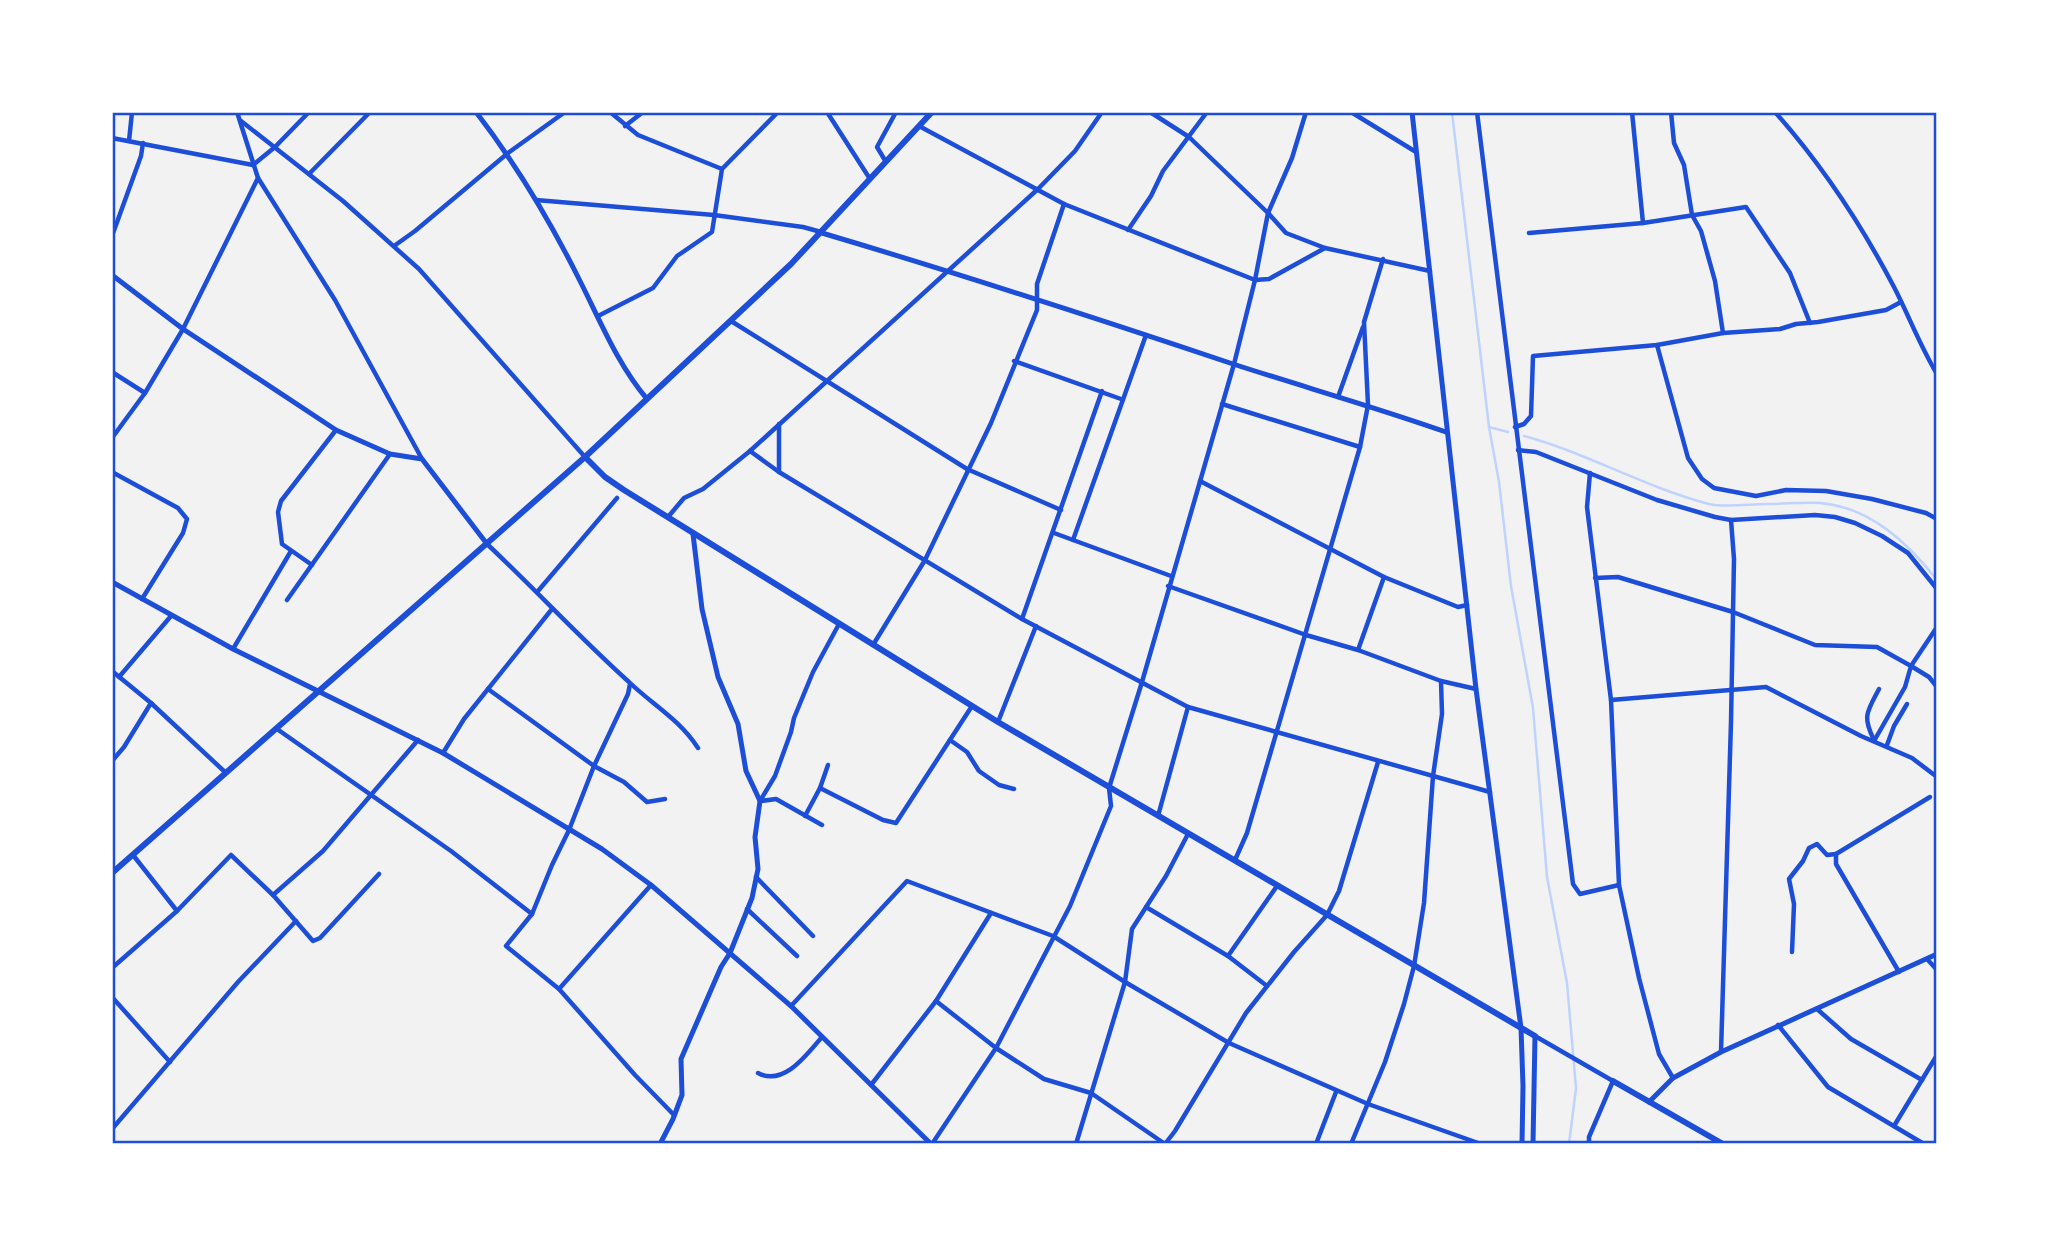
<svg xmlns="http://www.w3.org/2000/svg" width="2049" height="1256" font-family="Figtree,sans-serif">
<rect width="100%" height="100%" fill="#f2f2f2"/>
<g fill="none" stroke-linecap="round" stroke-linejoin="round">
<g stroke="#bfd3fe" stroke-width="2.5">
<path d="M1452,112L1489,427L1499,482L1511,586L1533,708L1547,877L1567,983L1576,1088L1569,1144"/>
<path d="M1489,427L1508,432"/>
<path d="M1524,436C1587,453 1644,487 1709,504C1726,508 1749,504 1767,504C1784,504 1803,502 1820,503C1870,507 1908,543 1937,580"/>
</g>
<g stroke="#1d4ed8" stroke-width="4.5">
<path d="M237,112L258,178L335,300L422,459"/>
<path d="M610,112L638,135L722,169"/>
<path d="M827,112L870,179"/>
<path d="M1150,112L1189,137L1268,213L1286,233L1325,248L1430,271"/>
<path d="M1351,112L1416,152"/>
<path d="M1477,112L1573,884L1580,894L1619,885"/>
<path d="M1632,112L1643,223"/>
<path d="M1671,112L1674,143L1684,165L1692,215L1701,231L1715,281L1723,333"/>
<path d="M1775,112C1822,165 1861,224 1894,287C1909,316 1920,346 1937,374"/>
<path d="M241,121L343,201L419,269L585,457"/>
<path d="M625,126L643,112"/>
<path d="M919,126L1064,204L1255,280L1269,279L1325,248"/>
<path d="M112,138L253,165L275,147L309,112"/>
<path d="M129,141L132,112"/>
<path d="M886,162L877,147L896,112"/>
<path d="M309,174L370,112"/>
<path d="M536,200L714,215L803,227L821,232"/>
<path d="M1128,230L1151,196L1163,171L1207,112"/>
<path d="M1529,233L1643,223L1746,207L1790,273L1810,323"/>
<path d="M112,236L141,156L143,143"/>
<path d="M394,246L415,231L508,153L565,112"/>
<path d="M598,316L653,288L677,256L712,232L722,169L778,112"/>
<path d="M731,321L967,469L1061,510"/>
<path d="M1657,345L1688,458L1702,479L1714,488L1756,496L1786,490L1826,491L1872,499L1926,513L1937,519"/>
<path d="M1014,361L1121,399"/>
<path d="M112,372L145,393"/>
<path d="M1338,397L1363,327"/>
<path d="M1222,404L1360,447"/>
<path d="M779,424V472"/>
<path d="M1515,427L1524,424L1531,416L1533,356L1657,345L1723,333L1780,329L1796,324L1818,322L1886,310L1901,302"/>
<path d="M112,438L145,393L183,329L258,178"/>
<path d="M1518,450L1536,452L1657,500L1715,517L1731,520L1815,515L1835,517L1855,523L1882,536L1908,553L1937,589"/>
<path d="M750,451L779,472L1022,619L1188,707L1490,792"/>
<path d="M112,472L178,508L187,519L183,533L142,599"/>
<path d="M1590,473L1587,507L1611,700L1619,885L1639,978L1659,1054L1673,1078"/>
<path d="M1200,481L1384,577L1458,607L1467,605"/>
<path d="M668,517L684,498L703,489L750,451L1038,189L1075,151L1102,112"/>
<path d="M1054,533L1171,576"/>
<path d="M1073,540L1146,335"/>
<path d="M487,544C535,589 580,638 629,682C654,706 679,719 698,748"/>
<path d="M312,565L282,544L278,512L281,501L336,430"/>
<path d="M1595,578L1618,577L1733,612L1815,645L1877,647L1911,666L1937,627"/>
<path d="M1168,586L1306,635L1358,650L1441,681L1476,689"/>
<path d="M538,591L617,498"/>
<path d="M287,600L390,454"/>
<path d="M1022,619L1102,391"/>
<path d="M873,645L925,560L991,423L1037,310V284L1064,204"/>
<path d="M233,649L291,551"/>
<path d="M1358,650L1384,577"/>
<path d="M112,671L151,703L226,773"/>
<path d="M119,677L171,616"/>
<path d="M630,684L628,694L594,766L569,830L552,865L532,914L506,946L559,989L635,1075L674,1115"/>
<path d="M488,689L594,766L624,782L647,802L665,799"/>
<path d="M1611,700L1766,687L1861,736L1912,758L1937,777"/>
<path d="M998,722L1036,626"/>
<path d="M277,729L451,851L532,914"/>
<path d="M950,740L967,752L979,771L999,785L1014,789"/>
<path d="M1874,740C1862,716 1867,712 1879,689"/>
<path d="M1874,741L1905,687L1911,666L1929,677L1937,687"/>
<path d="M1887,745L1894,726L1907,704"/>
<path d="M443,753L464,719L552,609"/>
<path d="M112,761L124,747L151,703"/>
<path d="M820,788L883,820L896,823L972,706"/>
<path d="M760,801L775,776L791,732L794,718L813,672L839,624"/>
<path d="M761,801L776,799L822,825"/>
<path d="M805,816L820,788L828,765"/>
<path d="M1158,816L1188,707"/>
<path d="M133,855L177,911"/>
<path d="M1235,860L1247,833L1360,447L1368,405L1364,322L1383,259"/>
<path d="M756,877L813,936"/>
<path d="M273,895L323,851L418,740"/>
<path d="M1146,907L1228,956L1267,986"/>
<path d="M747,909L797,956"/>
<path d="M1792,952L1794,904L1789,879L1803,861L1809,848L1817,844L1827,855L1836,854"/>
<path d="M1228,956L1277,886"/>
<path d="M1928,960L1937,970"/>
<path d="M112,968L177,911L231,855L273,895L313,941L320,938L379,874"/>
<path d="M1899,972L1836,864V854L1930,797"/>
<path d="M559,989L651,885"/>
<path d="M112,997L170,1062"/>
<path d="M936,1001L996,1048L1044,1079L1091,1093L1165,1144"/>
<path d="M791,1006L907,881L1053,936L1125,982L1229,1043L1368,1104L1481,1144"/>
<path d="M1817,1009L1851,1039L1922,1080"/>
<path d="M1778,1025L1828,1087L1924,1144"/>
<path d="M1535,1036L1613,1081L1589,1137V1144"/>
<path d="M1721,1052L1731,722L1734,559L1731,520"/>
<path d="M758,1073C784,1087 807,1054 822,1037"/>
<path d="M871,1085L936,1001L991,913"/>
<path d="M1894,1126L1937,1055"/>
<path d="M112,1129L238,982L296,921"/>
<path d="M932,1144L996,1048L1070,906L1111,806L1109,788L1142,682L1234,364L1255,280L1268,213L1292,158L1306,112"/>
<path d="M1076,1144L1125,982L1132,929L1166,876L1188,834"/>
<path d="M1165,1144L1175,1131L1246,1013L1294,952L1327,915L1339,891L1378,762"/>
<path d="M1316,1144L1336,1092"/>
<path d="M1351,1144L1385,1062L1404,1004L1414,966L1424,903L1433,776L1442,714L1441,681"/>
</g>
<g stroke="#1d4ed8" stroke-width="5">
<path d="M476,112C516,164 549,219 578,277C599,318 617,364 647,399"/>
<path d="M1412,112L1476,689L1521,1028L1523,1086L1522,1144"/>
<path d="M822,233C960,274 1096,318 1233,364C1304,387 1375,407 1446,432"/>
<path d="M112,275L183,329L336,430L390,454L422,459L487,544"/>
<path d="M112,582L233,649L443,753L602,849L651,885L791,1006L931,1144"/>
<path d="M1649,1102L1673,1078L1721,1052L1937,954"/>
<path d="M660,1144L673,1119L682,1095L681,1059L721,967L730,953L752,898L758,869L755,837L760,801L746,771L738,724L718,677L702,609L693,534"/>
<path d="M1533,1144L1535,1036"/>
</g>
<g stroke="#1d4ed8" stroke-width="6">
<path d="M585,457L605,477L624,490L998,722L1535,1036"/>
<path d="M1613,1081L1723,1144"/>
</g>
<path stroke="#1d4ed8" stroke-width="6" d="M112,873L585,457L791,264L932,112"/>
</g>
<rect width="2049" height="1256" fill="none" stroke="#ffffff" stroke-width="228"/>
<rect x="114" y="114" width="1821" height="1028" fill="none" stroke="#1d4ed8" stroke-width="2.5"/>
</svg>
